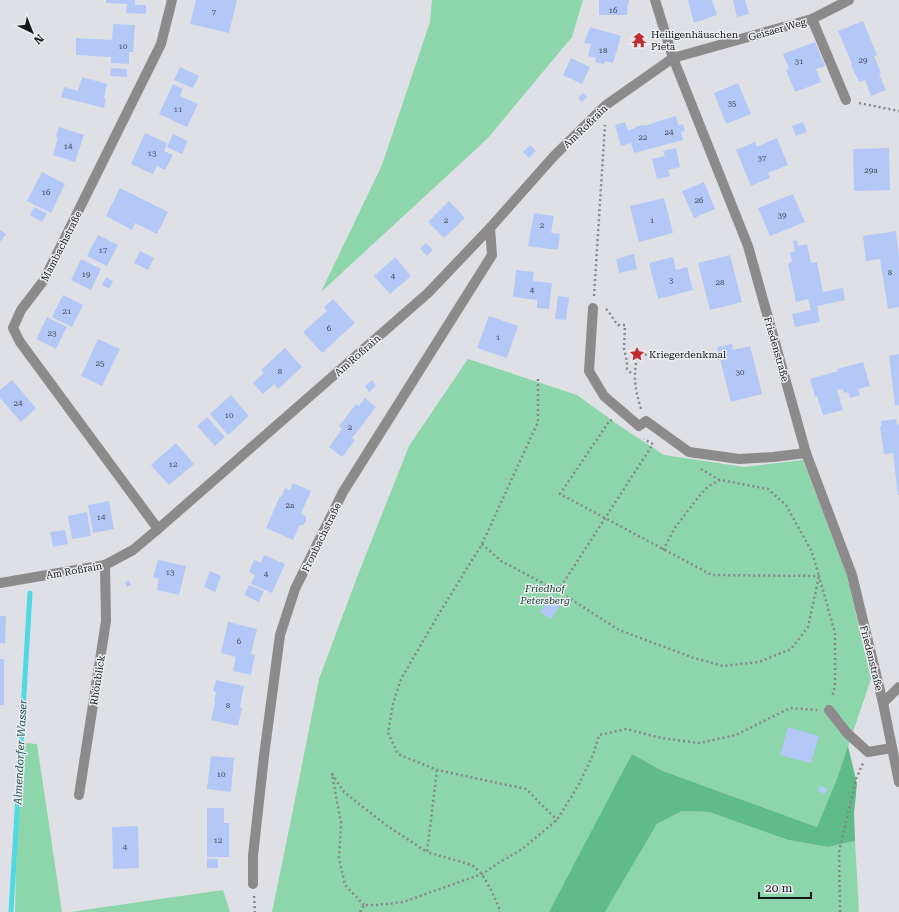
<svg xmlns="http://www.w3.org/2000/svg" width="899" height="912" font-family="'Roboto Serif',serif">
<rect width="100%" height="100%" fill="#dee0e5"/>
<g fill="#8dd5aa">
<path d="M432,0H583L572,37L487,139L321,292L382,165L430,22Z"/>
<path d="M468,359L577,395L617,424L664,455L744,467L803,460L847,576L871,679L838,776L817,827L663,771L632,754L552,912H272L296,795L319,679L356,580L409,446Z"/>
<path d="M22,743L37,744L62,912H15L17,830Z"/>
<path d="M682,811L709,812L788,840L828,847L855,841L859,912H605L657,824Z"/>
<path d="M223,890L230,912H70Z"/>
</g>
<path fill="#5fbb88" d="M848,746L857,784L854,813L855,841L828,847L788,840L709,812L682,811L657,824L605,912H549L632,754L663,771L817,827L838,776Z"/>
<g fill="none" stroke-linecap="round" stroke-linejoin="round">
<path stroke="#50d9e0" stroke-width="5" d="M11,912L30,593"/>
</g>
<g fill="#b4c8f7">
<path d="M106,0H135V5H146V14L126,13L127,4L106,3Z"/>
<path d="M196,0H237L229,33L190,24Z"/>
<path d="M599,0H629V4H628L627,15H599Z"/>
<path d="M688,0H712L717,15L694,23Z"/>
<path d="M733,0H745L749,14L737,17Z"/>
<path d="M863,21L877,55L874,56L881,73L879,74L886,90L871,96L865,80L859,82L851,65L852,64L838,31Z"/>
<path d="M113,24L135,25L133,52H129V64L111,63V57L76,55V38L112,40Z"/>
<path d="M590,27L621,36L613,63L605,61L604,64L595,62L596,58L588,56L591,44L584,43Z"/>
<path d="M638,38L644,40L642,45L637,43Z"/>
<path d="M815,42L825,66L816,69L821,82L795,92L786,70L789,69L783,54Z"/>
<path d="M571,58L590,67L582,84L563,75Z"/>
<path d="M180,67L199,76L193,88L174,80Z"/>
<path d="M111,68L127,69V77L110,76Z"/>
<path d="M82,77L107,84L104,98L106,99L104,108L61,97L64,87L78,91Z"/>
<path d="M738,83L751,114L726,124L714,93Z"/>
<path d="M173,84L183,89L180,96L198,104L187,127L159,114Z"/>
<path d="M583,93L587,97L582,102L578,98Z"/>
<path d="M676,116L678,125L683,124L685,131L681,132L683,140L634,153L631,143L621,146L615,125L625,122L628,130L636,128V127L643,125V126L652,124V123Z"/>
<path d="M803,122L807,132L796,136L792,126Z"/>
<path d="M59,127L84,135L75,162L53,155L58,137H56Z"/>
<path d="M145,133L167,143L164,151L173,155L165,170L157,166L153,174L131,164Z"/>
<path d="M173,134L188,141L182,154L167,147Z"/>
<path d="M777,138L788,165L768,173L770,178L751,186L736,150L755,142L757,147Z"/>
<path d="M530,145L536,151L529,158L523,152Z"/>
<path d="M676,148L680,167L668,170L670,176L657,179L652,159L665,156L663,151Z"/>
<path d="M889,148L890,190L854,191L853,149Z"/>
<path d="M42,172L65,184L51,213L27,201Z"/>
<path d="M704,182L715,209L694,218L682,191Z"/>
<path d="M120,188L168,212L157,234L135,223L132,230L106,216Z"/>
<path d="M793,194L805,222L770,236L758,208Z"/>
<path d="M664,198L673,233L639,242L630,206Z"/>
<path d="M449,201L465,218L444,238L428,222Z"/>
<path d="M34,207L47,213L42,222L30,215Z"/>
<path d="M534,213L554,216L551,233L560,234L558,250L528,246Z"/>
<path d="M0,230L6,234L0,242Z"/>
<path d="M896,231L899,256V307L888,309L880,259L866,261L863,236Z"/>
<path d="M98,235L118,245L107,266L87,256Z"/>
<path d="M797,240L798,246L807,244L811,263L817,262L823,292L843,288L845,300L817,306L820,322L795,327L792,314L811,310L808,299L796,302L788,264L792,261L790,253L795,251L793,241Z"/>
<path d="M426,243L433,250L427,256L420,249Z"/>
<path d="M140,251L154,258L148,270L134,263Z"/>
<path d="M634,254L637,269L619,273L616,259Z"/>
<path d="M730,255L742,302L710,310L698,263Z"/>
<path d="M395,257L411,276L390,294L374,276Z"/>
<path d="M673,257L676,270L687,267L693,290L658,299L649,263Z"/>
<path d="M81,259L101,269L91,290L71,280Z"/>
<path d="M516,270L534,272L533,281L552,283L549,309L537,308V300L513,297Z"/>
<path d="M106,277L113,281L109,289L102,285Z"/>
<path d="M63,295L83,305L72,327L52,317Z"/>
<path d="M558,296L569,297L566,320L555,319Z"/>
<path d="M333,299L355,323L322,353L303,332L327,311L324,307Z"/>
<path d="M489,316L518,326L507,358L477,348Z"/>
<path d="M47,317L67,327L56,349L36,339Z"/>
<path d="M98,339L120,349L102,386L81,376Z"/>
<path d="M732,344L733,350L750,346L762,394L731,402L717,347Z"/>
<path d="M285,348L302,367L278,389L274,384L263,394L253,383L264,373L261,370Z"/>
<path d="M899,354V405L895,406L889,356Z"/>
<path d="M863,362L870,386L858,389L860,395L850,398L848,392L844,393L843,389L837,390L843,410L823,415L817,396L815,397L810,379L838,371L837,369Z"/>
<path d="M12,380L36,408L21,422L0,398V390Z"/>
<path d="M372,380L376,386L369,392L365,386Z"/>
<path d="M231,395L249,416L228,435L210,414Z"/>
<path d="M365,398L376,407L352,438L355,440L342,457L329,447L342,429L339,426L356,404L359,406Z"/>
<path d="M207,417L225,437L215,446L197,426Z"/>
<path d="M896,419L897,425L899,424V495H898L893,453L884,454L880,427H881V421Z"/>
<path d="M176,443L194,464L169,485L151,465Z"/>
<path d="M293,483L311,491L301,513L306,517V521L303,525H300L293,540L266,528L280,496L281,497L285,488L290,490Z"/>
<path d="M109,501L114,529L93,533L88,505Z"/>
<path d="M87,512L91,536L72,539L68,516Z"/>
<path d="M65,530L68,544L53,547L50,532Z"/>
<path d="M264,555L285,564L272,593L251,584L255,575L249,572L254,560L261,563Z"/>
<path d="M158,560L186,566L179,595L157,590L159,579L153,577Z"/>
<path d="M210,571L221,576L215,592L204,587Z"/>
<path d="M129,580L131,585L127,587L125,582Z"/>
<path d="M249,585L264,591L259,602L244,595Z"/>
<path d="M551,595L562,602L551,619L540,612Z"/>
<path d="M0,616H6L5,644L0,643Z"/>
<path d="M228,622L257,629L251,654L255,655L251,675L233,671L236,657L221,653Z"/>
<rect x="0" y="659" width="4" height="46"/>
<path d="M216,680L244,686L240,707L242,708L238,726L211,720L215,702H214L216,692L213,691Z"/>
<path d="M788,727L819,736L811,763L780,755Z"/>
<path d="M211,756L234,758L231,792L207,789Z"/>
<path d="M820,786L827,789L825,794L818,791Z"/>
<path d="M207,808H224V823H229V857H207Z"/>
<path d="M138,826L139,868L113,869L112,827Z"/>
<rect x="207" y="859" width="11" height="9"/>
</g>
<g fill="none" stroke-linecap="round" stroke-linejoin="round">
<g stroke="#85868a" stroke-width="2.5" stroke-dasharray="2 3" stroke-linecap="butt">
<path d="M859,103L899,111"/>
<path d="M594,296L605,125"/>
<path d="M606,309C610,312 613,320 618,325H625L624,349L627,362V369L631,373H634"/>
<path d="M538,379V422L482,544L440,612L401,679L393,704L388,733L398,754L437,770L526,789L557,820"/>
<path d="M641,409C635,389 633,378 637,358L647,354"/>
<path d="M612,421L610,420L560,494L712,575L819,576L835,633V685L832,698"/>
<path d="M482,544L501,561L558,591L653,444L644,439"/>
<path d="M663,550L675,528L693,504L705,489L712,484L720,480"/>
<path d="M558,591L619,630L694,658L723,666L759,662L791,649L808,627L819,576L812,552L786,505L768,489L720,480L699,468"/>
<path d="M437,770L427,852L472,865L482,874L491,890L500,910L499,912"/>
<path d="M254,896L255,912"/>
<path d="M364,905L345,885L339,858L341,823L332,774L344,792L386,825L427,852"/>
<path d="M360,912L364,905H377L403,902L482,874L497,864L522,849L557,820L579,784L593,755L599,735L626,729L661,738L699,743L736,735L790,708L817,710"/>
<path d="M840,912L839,852L856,779L863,763"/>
</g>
<g stroke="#8c8a8a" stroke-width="10">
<path d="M655,0L673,58L748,246L806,453L852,575L883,703L899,782"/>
<path d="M812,19L846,100"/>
<path d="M593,308L589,371L604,396L639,426L646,421L689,452L739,459L773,457L806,453"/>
<path d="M158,529L20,342L13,328L21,310L44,280L161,44L172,0"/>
<path d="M0,583L105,565L133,550L158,529L428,293L490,228L554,156L606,105L673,58L812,19L849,0"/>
<path d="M883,703L899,687"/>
<path d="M829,710L847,733L868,752L892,748"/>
<path d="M79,795L106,621L105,565"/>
<path d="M253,884V856L264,756L280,635L295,589L343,492L492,255L490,228"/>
</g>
</g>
<defs>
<g id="temple-bare" transform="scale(1.2)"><path d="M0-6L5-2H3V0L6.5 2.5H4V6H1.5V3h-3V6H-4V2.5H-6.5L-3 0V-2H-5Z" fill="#bf2f32" stroke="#eceef2" stroke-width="2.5" paint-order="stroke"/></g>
<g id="sight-bare" transform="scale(1.2)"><path d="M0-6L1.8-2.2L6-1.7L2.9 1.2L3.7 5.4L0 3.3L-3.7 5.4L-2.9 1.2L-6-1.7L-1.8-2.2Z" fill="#bf2f32" stroke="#eceef2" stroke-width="2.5" paint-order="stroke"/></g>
</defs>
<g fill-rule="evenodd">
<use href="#temple-bare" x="639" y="40"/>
<use href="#sight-bare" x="637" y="354"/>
</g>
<g text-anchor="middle" stroke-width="3" stroke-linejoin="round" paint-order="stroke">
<g font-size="8" fill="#3e4450">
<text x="613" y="13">16</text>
<text x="214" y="15">7</text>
<text x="123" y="49">10</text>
<text x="603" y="53">18</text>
<text x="863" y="63">29</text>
<text x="799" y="64">31</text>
<text x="732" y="106">35</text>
<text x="178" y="112">11</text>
<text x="669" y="135">24</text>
<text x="643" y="140">22</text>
<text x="68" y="149">14</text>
<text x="152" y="156">13</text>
<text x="762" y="161">37</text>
<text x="871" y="173">29a</text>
<text x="46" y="195">16</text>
<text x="699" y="203">26</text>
<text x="782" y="218">39</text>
<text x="446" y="223">2</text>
<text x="652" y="223">1</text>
<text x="542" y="228">2</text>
<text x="103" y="253">17</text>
<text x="890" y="275">8</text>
<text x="86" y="277">19</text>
<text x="393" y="279">4</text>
<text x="671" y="283">3</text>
<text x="720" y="285">28</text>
<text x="532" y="293">4</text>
<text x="67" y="314">21</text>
<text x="329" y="331">6</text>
<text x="52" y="336">23</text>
<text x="498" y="340">1</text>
<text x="100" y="366">25</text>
<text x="280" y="374">8</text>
<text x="740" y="375">30</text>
<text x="18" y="406">24</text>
<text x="229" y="418">10</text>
<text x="350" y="430">2</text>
<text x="173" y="467">12</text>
<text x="290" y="508">2a</text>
<text x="101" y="520">14</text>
<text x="170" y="575">13</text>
<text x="266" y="577">4</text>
<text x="239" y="644">6</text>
<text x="228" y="708">8</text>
<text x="221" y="777">10</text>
<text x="218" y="843">12</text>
<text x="125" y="850">4</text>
</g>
<g font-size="10" fill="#171819" stroke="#eceef2">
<text transform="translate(777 29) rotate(-16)" y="4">Geisaer Weg</text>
<text transform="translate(585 126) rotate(-44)" y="4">Am Roßrain</text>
<text transform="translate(61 246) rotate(-63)" y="4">Mambachstraße</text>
<text transform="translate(777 349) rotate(74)" y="4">Friedenstraße</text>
<text transform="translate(357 355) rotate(-41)" y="4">Am Roßrain</text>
<text transform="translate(321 537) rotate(-64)" y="4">Fronbachstraße</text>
<text transform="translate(74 570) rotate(-10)" y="4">Am Roßrain</text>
<text transform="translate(872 658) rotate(76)" y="4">Friedenstraße</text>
<text transform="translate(97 680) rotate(-81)" y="4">Rhönblick</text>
</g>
<g font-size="10" fill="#171819" stroke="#eceef2" text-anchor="start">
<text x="651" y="38">Heiligenhäuschen<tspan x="651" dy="12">Pieta</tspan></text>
<text x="649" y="358">Kriegerdenkmal</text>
</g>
<g font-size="10" font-style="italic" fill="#1a412c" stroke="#eceef2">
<text x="545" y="592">Friedhof<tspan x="545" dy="12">Petersberg</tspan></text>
</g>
<g font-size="11" font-style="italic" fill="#195356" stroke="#eceef2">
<text transform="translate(20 752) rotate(-87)" y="4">Almendorfer Wasser</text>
</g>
</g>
<g transform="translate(32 32) rotate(137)" stroke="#eceef2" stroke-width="3" paint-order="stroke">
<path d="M0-3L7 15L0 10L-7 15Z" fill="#171819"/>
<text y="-6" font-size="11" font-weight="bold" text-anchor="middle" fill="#171819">N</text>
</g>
<path d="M759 892v6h52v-6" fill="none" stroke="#171819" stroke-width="2"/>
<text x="765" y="892" font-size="12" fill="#171819" stroke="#eceef2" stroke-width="3" paint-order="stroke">20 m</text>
</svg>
